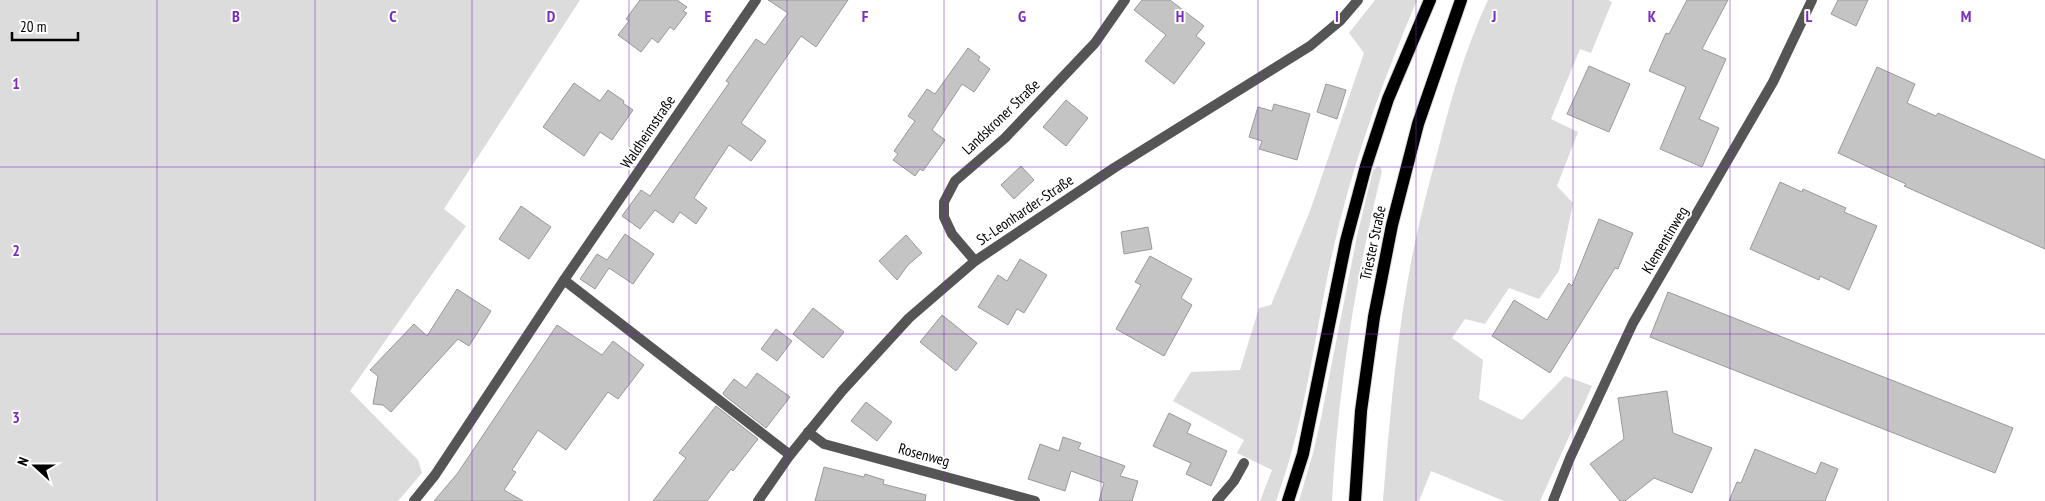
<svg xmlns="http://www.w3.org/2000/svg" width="2045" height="501" font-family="'PT Sans Narrow',sans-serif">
<rect width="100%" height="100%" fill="#fff"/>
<g fill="#dcdcdc">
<path d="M0,0H580L444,209L466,226L350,391L418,460L422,473L398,501H0Z"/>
<path d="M1375,0H1417C1386,73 1358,148 1339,225C1316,316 1309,412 1276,501H1260L1272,470L1237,453L1244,440L1173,401L1191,372L1240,370L1259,308L1271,305L1310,211L1364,53L1349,33Z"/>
<path d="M1488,0H1608L1612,2L1591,53L1580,49L1551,119L1578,132L1557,186L1573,203L1559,271L1539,299L1509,288L1485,324L1465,319L1452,338L1483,360L1479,399L1522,420L1565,376L1592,386L1540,501H1504L1431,471L1419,501H1383C1389,427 1395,353 1408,279C1415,237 1426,195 1437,154C1450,102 1465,49 1488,0Z"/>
<path d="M1379,166L1382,171C1355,280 1338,389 1332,501H1299L1313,453L1320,423L1357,236L1373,170Z"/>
</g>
<g fill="#c4c4c4" stroke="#999">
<path d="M640,0H677L687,7L683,11L687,13L674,30L670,27L658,43L652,38L641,52L618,35L629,21L626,19Z"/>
<path d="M768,0H848L816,47L801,36L741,123L766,141L751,161L729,145L694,198L707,208L696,224L680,212L673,223L655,210L640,229L622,216L641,190L650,196L729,83L726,81L756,39L765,45L788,13Z"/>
<path d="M1142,0H1170L1204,26L1196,36L1205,43L1174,84L1145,61L1166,35L1134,10Z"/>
<path d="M1687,0H1728L1702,49L1726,59L1699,119L1719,128L1702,167L1660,149L1686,87L1649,71L1666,33L1669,34Z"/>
<path d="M1838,0H1868L1856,26L1831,14Z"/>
<path d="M968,48L980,57L978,60L990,69L974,92L962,84L932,130L945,140L923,171L920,169L915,176L893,160L898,154L894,151L915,121L908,116L927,89L935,94Z"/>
<path d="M1589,66L1630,84L1609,132L1567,114Z"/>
<path d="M1877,67L1915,84L1907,103L1936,116L1938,113L2045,160V249L1904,186L1906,184L1838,153Z"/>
<path d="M574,83L600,101L608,90L624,101L623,103L633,110L612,140L600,132L584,156L543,127Z"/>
<path d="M1326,84L1346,90L1337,119L1317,112Z"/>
<path d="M1066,100L1088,118L1066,146L1043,127Z"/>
<path d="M1274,104L1310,114L1297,160L1259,149L1262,141L1249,137L1258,107L1272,111Z"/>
<path d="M1021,166L1034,180L1014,199L1001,185Z"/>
<path d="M1780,182L1802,192L1803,189L1846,208L1844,212L1877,226L1849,290L1820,276L1819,280L1750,249Z"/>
<path d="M521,206L551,227L529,259L499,239Z"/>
<path d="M1599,219L1633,233L1618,269L1615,268L1550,373L1492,336L1514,300L1547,320L1569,283L1572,286Z"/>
<path d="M1148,227L1152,249L1124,254L1121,232Z"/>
<path d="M625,234L654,254L633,284L609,268L595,289L580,279L597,254L607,260Z"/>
<path d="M906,235L922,253L908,265L897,280L879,261Z"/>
<path d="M1150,256L1192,279L1181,298L1192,305L1164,356L1116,329L1141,285L1135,282Z"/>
<path d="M1020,259L1047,275L1024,313L1017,309L1008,325L978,307L998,275L1007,281Z"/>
<path d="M457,289L491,311L469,346L458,339L391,412L383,405L373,404L378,376L370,370L414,324L427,336Z"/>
<path d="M1668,292L2013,428L1995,473L1650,337Z"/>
<path d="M813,308L844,332L823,358L793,334Z"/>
<path d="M942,315L977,343L956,371L920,342Z"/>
<path d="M557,325L602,355L613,341L644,365L618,399L608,392L566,450L538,430L512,470L516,472L504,490L523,501H434L457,474Z"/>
<path d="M776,329L792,341L777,361L761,349Z"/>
<path d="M757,373L790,397L766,428L724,395L723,393L734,379L746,388Z"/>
<path d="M1667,391L1673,433L1712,448L1692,493L1654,478L1625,501H1620L1590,464L1624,439L1618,398Z"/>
<path d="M866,402L892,422L877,441L851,421Z"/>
<path d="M716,406L758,439L733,471L731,469L707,501H653L686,458L679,453Z"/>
<path d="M1169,413L1191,424L1187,433L1227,451L1211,486L1186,474L1191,463L1153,446Z"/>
<path d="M1063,437L1081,443L1078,449L1125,466L1120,476L1138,481L1132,501H1099L1104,483L1071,471L1065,491L1028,479L1040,444L1059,451Z"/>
<path d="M1755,449L1816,474L1821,462L1838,469L1825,501H1729L1737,482L1741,483Z"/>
<path d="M824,467L864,477L865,474L884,480L883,484L926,495L925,501H815Z"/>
</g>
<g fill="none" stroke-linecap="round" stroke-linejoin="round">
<g stroke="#dbdbdb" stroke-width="14">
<g id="primary">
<path d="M1288,501L1303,454L1346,241L1366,166L1388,99L1430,0"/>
<path d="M1355,501L1361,411L1374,317L1392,225L1418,124L1461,0"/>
</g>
</g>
<g stroke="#555" stroke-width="10">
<path d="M975,261L952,234L944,217V202L955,181L1005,138L1095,43L1125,0"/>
<path d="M564,280L790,455"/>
<path d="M808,432L824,444L1035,501"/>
<path d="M414,501L435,475L564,280L756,0"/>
<path d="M758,501L790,455L842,391L909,318L975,261L1114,168L1310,46L1340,21L1358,0"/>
<path d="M1217,501L1234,481L1244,463"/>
<path d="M1553,501L1570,458L1633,323L1773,82L1812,0"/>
</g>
<use href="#primary" stroke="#000" stroke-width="12"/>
</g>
<path fill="none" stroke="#7b2cbf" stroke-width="1" stroke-opacity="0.55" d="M157,0V501M315,0V501M472,0V501M629,0V501M787,0V501M944,0V501M1101,0V501M1258,0V501M1416,0V501M1573,0V501M1730,0V501M1888,0V501M0,167H2045M0,334H2045"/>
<g text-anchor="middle" stroke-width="4" stroke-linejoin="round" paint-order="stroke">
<g font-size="15" fill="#000" stroke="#fff">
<text transform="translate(1001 117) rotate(-44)" y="5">Landskroner Straße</text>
<text transform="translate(648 132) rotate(-56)" y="5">Waldheimstraße</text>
<text transform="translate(1025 210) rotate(-34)" y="5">St.-Leonharder-Straße</text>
<text transform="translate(1665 240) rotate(-59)" y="5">Klementinweg</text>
<text transform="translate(1373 243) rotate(-78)" y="5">Triester Straße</text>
<text transform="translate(924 455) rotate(15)" y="5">Rosenweg</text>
</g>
</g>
<g font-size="16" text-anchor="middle" font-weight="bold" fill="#7b2cbf" stroke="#fff" stroke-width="4" stroke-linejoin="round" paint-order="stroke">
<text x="236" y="22">B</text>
<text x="393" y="22">C</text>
<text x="551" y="22">D</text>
<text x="708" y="22">E</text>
<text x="865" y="22">F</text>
<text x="1022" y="22">G</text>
<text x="1180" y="22">H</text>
<text x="1337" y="22">I</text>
<text x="1494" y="22">J</text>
<text x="1652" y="22">K</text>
<text x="1809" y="22">L</text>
<text x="1966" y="22">M</text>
<text x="16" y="89">1</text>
<text x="16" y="256">2</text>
<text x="16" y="423">3</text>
</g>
<g transform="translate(35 466) rotate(291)" stroke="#ffffff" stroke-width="4" paint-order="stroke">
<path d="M0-4L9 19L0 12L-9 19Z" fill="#000000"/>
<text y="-8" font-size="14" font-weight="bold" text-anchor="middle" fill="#000000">N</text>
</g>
<path d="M12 32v8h66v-8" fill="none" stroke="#000000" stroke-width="2.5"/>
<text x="20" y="32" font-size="15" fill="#000000" stroke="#ffffff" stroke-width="4" paint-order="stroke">20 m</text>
</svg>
